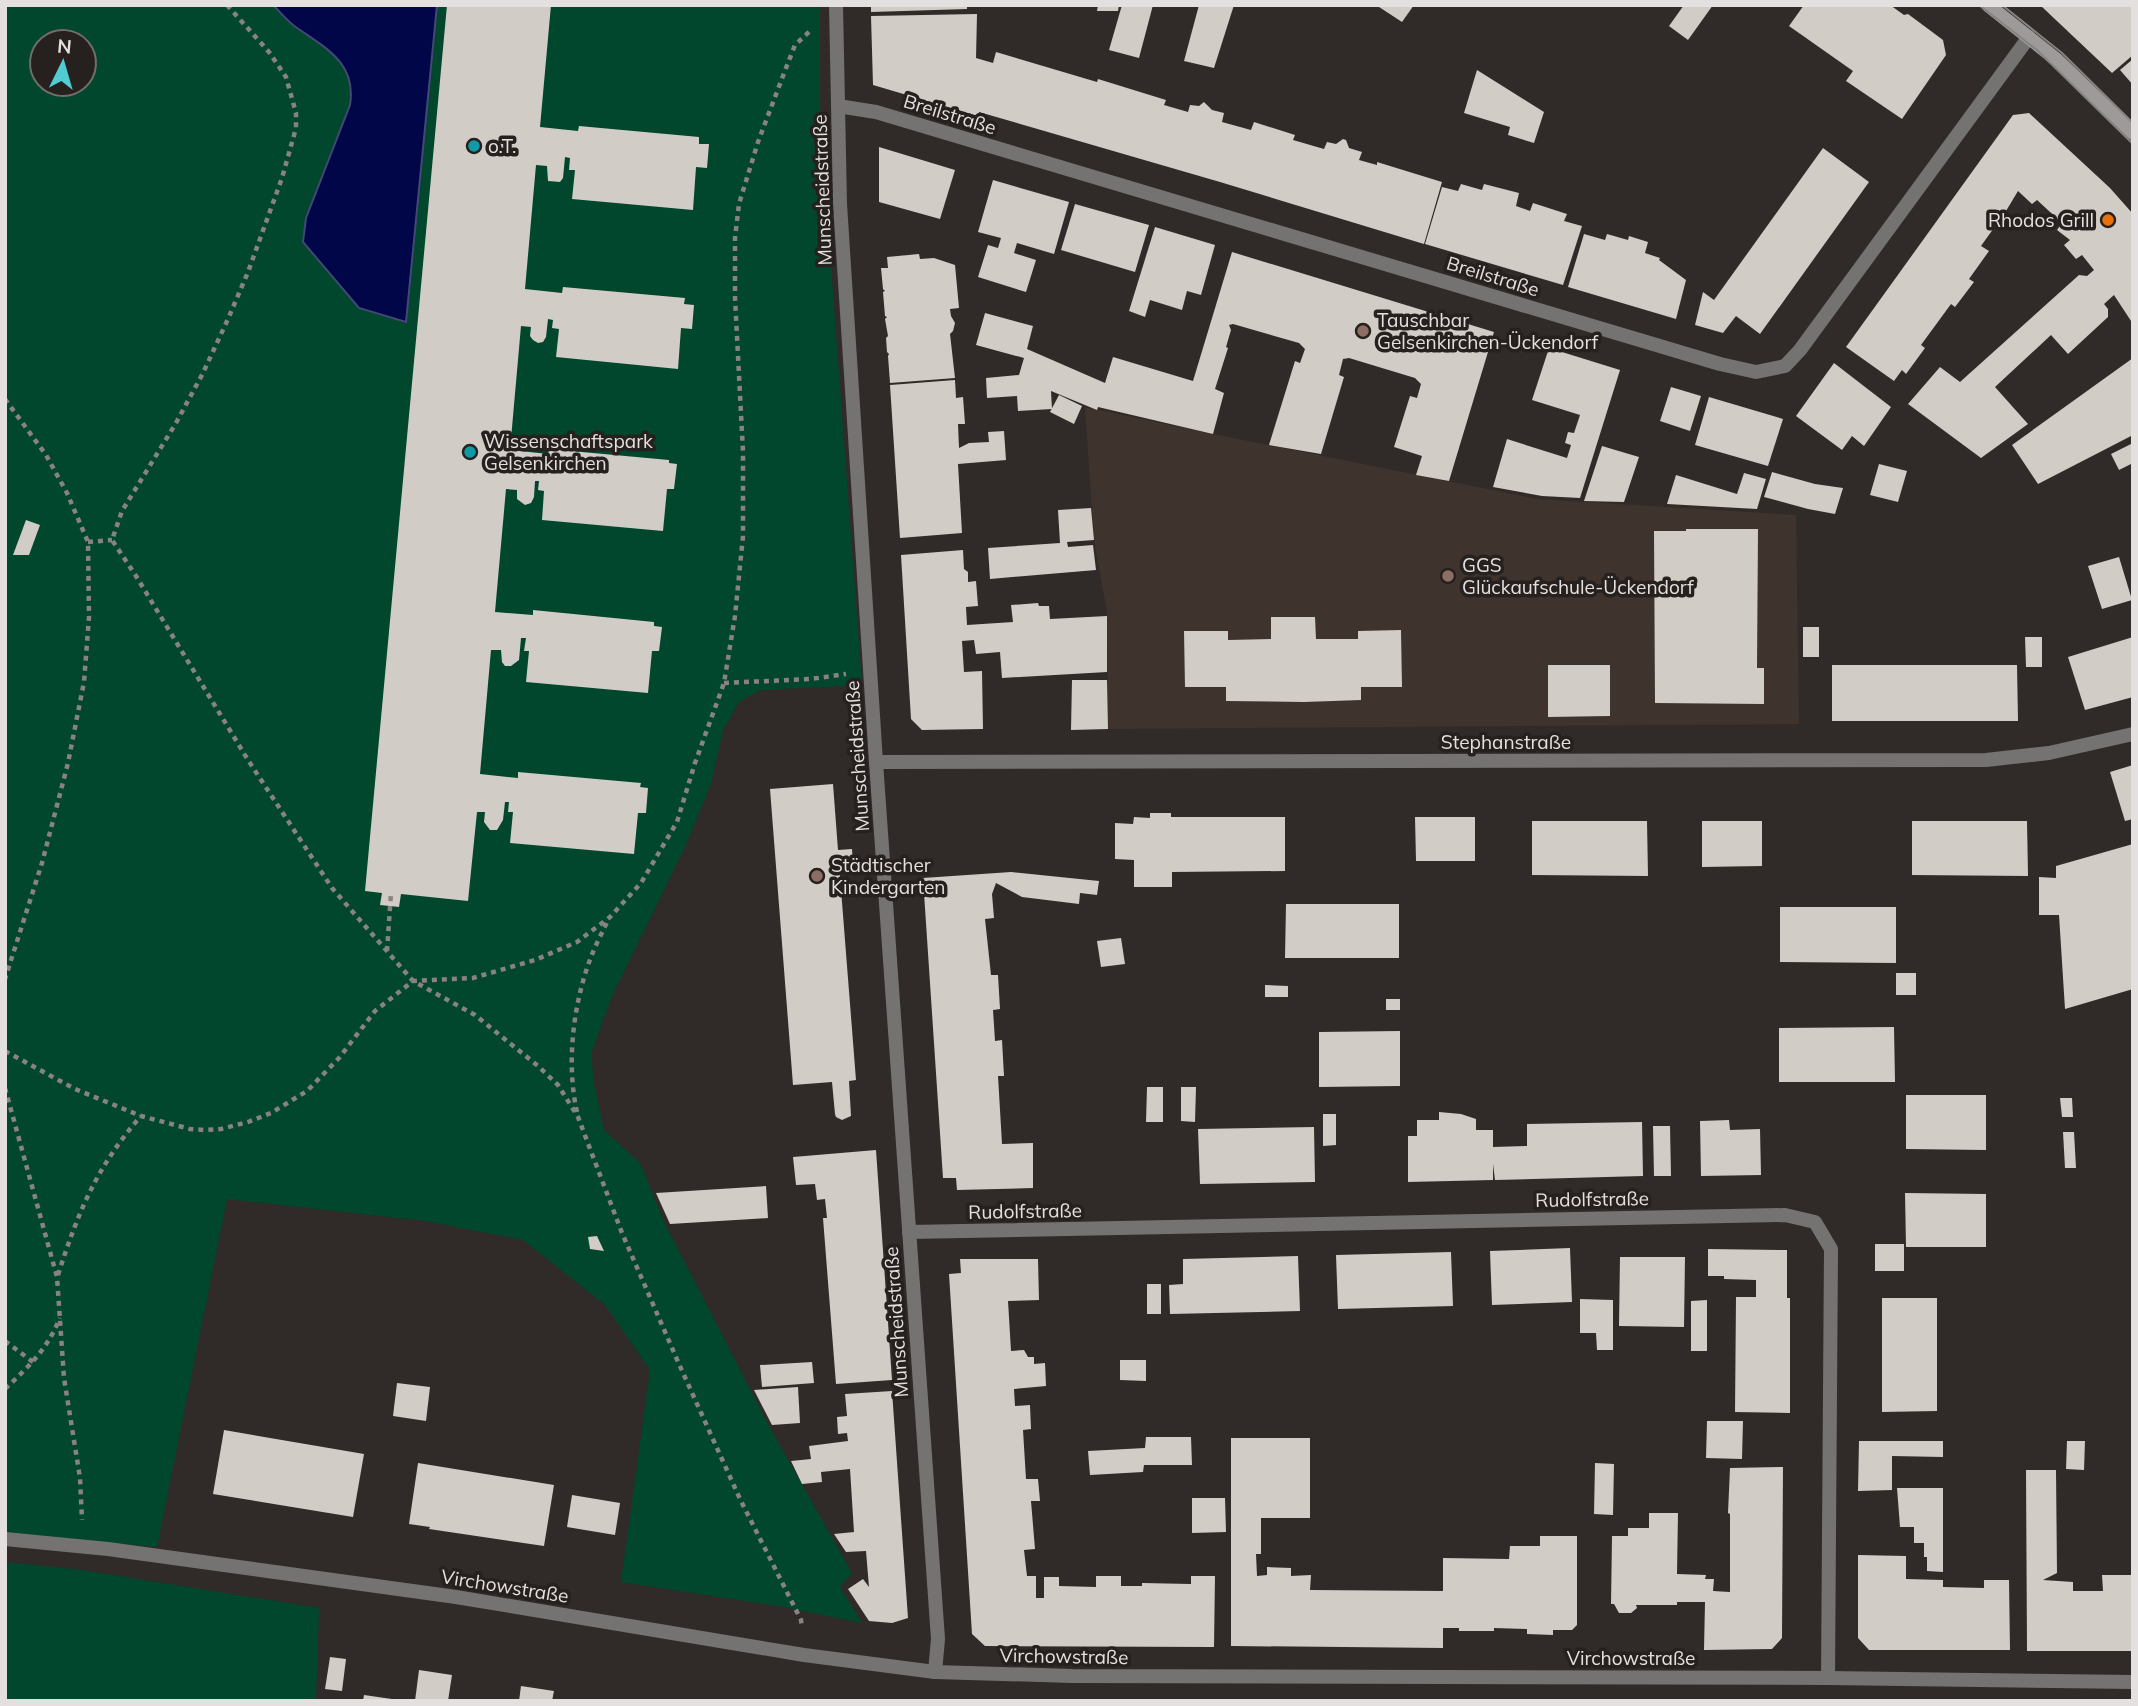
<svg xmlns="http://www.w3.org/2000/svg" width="2138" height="1706" font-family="Mulish,sans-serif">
<rect width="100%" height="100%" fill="#302b28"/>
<path fill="#3e332d" d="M1085,407L1179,427L1537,499L1796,515L1799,724L1108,729L1107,613L1094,540Z"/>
<g fill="#00472e" fill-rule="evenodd">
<path d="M5,5H820V117L862,685L760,690L739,702L723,730L711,784L685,847L612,996L591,1054L594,1084L604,1130L640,1163L665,1224L769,1426L852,1573L840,1587L862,1623L783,1607L621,1582L650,1370L605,1305L523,1240L425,1221L227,1199L157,1547L5,1534V664L7,652L5,643ZM42,42H84V84H42Z"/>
<path d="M5,1562L82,1570L319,1608L316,1701H5Z"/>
</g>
<path fill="#000647" stroke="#444775" stroke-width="2" d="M273,5H437L406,322L359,308L303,242L306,218L350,105C357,61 323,47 293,25C286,19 280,12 273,5Z"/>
<g fill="#d2ccc7">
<path d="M447,5H551L540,127L578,131L579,126L699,137V144H709L707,168L696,167L693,210L572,199L575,170H569L570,158L565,157L563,178L560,182L548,181L547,166L536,165L525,289L562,293L563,287L685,298L684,304L694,305L692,329L681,328L678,369L556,357L559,329L552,328L553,320L548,319L546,337L543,342L538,343L533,340L530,336L531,327L521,326L510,450L548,454L549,449L669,460V463L677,464L674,489H667L663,531L542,520L544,491L538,490L539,481H535L534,497L531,503L525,505L517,499V490L506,489L495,612L533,615V610L654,622V626L662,627L659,651H652L648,693L526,682L529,651H524L526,638H521L519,660L511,666H505L502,662L501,650H491L480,774L518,778V772L641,783L640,787L648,788L646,813H638L634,854L510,843L513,812H508L509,802H505L503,820L497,830H490L484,822L485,812H477L468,901L401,894L399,907L380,905L382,893L365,891Z"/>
<path d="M871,5H967V9L871,12Z"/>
<path d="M1098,5H1119L1118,11H1097Z"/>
<path d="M1122,5H1153L1139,58L1109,50Z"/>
<path d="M1199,5H1234L1214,68L1184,61Z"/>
<path d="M1376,5H1414L1402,22Z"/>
<path d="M1684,5H1713L1688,40L1669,26Z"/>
<path d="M1804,5H1890L1904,15L1908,14L1943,40L1946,55L1902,119L1846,81L1853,71L1789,26Z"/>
<path d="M2040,5H2133V55L2112,73Z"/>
<path d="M977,14L976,58L993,63L996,52L1097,82L1098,79L1166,100L1164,105L1188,112L1190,105L1199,106L1204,102L1212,110L1224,113L1222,122L1251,130L1254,122L1295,135L1293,140L1324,149L1327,142L1336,144L1343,139L1346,140L1349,148L1362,152L1359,160L1377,165V162L1442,182L1424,244L1220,182L979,112L978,116L873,85L871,16Z"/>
<path d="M2133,59V85L2120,70Z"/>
<path d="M1477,70L1544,112L1534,143L1508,135L1510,127L1464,113Z"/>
<path d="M2029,113L2110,188L2133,214V324L2114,295L2104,304L2108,309V317L2068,354L2051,335L1995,387L2028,424L1981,458L1908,404L1940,367L1960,382L2079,275L2087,276L2094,270L2082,255L2076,259L2064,245L2070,240L2057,230L2062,223L2037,200L2032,204L2018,191L2003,216L2008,221L2001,229L1996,225L1981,246L1989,251L1969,279L1974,282L1955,307L1951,304L1921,345L1925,348L1906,374L1902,370L1894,381L1846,347L2013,115Z"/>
<path d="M879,147L955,170L940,219L879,202Z"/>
<path d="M1823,148L1869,182L1760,334L1736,316L1723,333L1695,325L1703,292L1714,300Z"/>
<path d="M993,180L1069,202L1054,254L1017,243L1014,253L1036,260L1026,292L978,277L988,245L998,248L1001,238L978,232Z"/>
<path d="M1461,184L1482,190L1484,184L1519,193L1516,206L1530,211L1533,203L1567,214L1564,221L1582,226L1563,285L1425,244L1442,187L1458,191Z"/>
<path d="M1075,204L1149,225L1135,272L1061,250Z"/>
<path d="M1155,227L1215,245L1201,295L1187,291L1182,310L1150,300L1145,317L1129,311Z"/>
<path d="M1584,234L1605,240L1607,234L1628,240L1629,236L1648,242L1645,253L1660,258L1659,260L1686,280L1676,319L1568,287Z"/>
<path d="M1232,252L1494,332L1449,481L1416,475L1422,456L1394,447L1410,396L1417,398L1421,384L1415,378L1349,358L1343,359L1339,375L1344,377L1321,454L1269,445L1295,361L1300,363L1305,349L1299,343L1233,324L1229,325L1231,330L1226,347L1228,348L1215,389L1224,393L1213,434L1098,407L1097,410L1051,391L1052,409L1018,411L1017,396L987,398L986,378L1019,375L1024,358L976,345L985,313L1033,326L1027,349L1105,383L1113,357L1193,381Z"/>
<path d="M919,254L920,259L934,258L955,265L959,308L950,309L951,316L955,323L953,331L950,334L955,378L890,383L888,356L889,354L887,352L886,338L888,336L885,319L887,317L885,316L883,292L885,291L883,289L881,268H888L887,257Z"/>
<path d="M1549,348L1620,370L1580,498L1542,496L1493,487L1507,439L1567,458L1571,445L1565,443L1568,432L1574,433L1580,415L1532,400Z"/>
<path d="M2133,358V435L2038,484L2012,445Z"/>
<path d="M1834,363L1891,407L1864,446L1852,436L1842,450L1796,416Z"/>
<path d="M955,380L956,398L963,397L965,424H958L959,448L969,443L989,442L988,432L1004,431L1006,460L958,464L962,533L900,538L890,385Z"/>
<path d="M1671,387L1701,396L1690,431L1660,421Z"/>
<path d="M1059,395L1082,406L1074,424L1050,412Z"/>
<path d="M1709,397L1783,419L1768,466L1695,445Z"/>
<path d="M2133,443V463L2119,470L2111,454Z"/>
<path d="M1602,446L1639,457L1624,502L1584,501Z"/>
<path d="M1879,464L1907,471L1898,502L1870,495Z"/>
<path d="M1772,472L1815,484L1843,488L1835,514L1808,509L1764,497Z"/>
<path d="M1744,473L1766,479L1757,509L1667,504L1676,475L1737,494Z"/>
<path d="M1091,508L1094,540L1067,542L1068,547L1093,545L1096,570L990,579L988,548L1060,543L1058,510Z"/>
<path d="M26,520L40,525L29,555H13Z"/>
<path d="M1686,529H1758L1757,668H1764V704L1655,703L1654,531H1686Z"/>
<path d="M963,550L964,569L968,572V582L976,581L978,606L966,607L967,625L1013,622L1011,605L1038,603L1039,606H1049L1050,619L1107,616V672L1002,678L1000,652L976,654L974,640L962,641L964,672L982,671L983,729L922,730L911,719L901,555Z"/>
<path d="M2119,557L2132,600L2102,609L2088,566Z"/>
<path d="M1271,617H1315L1316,639H1358V631L1401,630L1402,687H1361V700L1304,702L1226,701V687H1185L1184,631H1228V640L1271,639Z"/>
<rect x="1803" y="627" width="16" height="30"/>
<path d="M2025,637H2042V667H2026Z"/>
<path d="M2133,637V697L2085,710L2068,657Z"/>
<path d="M1548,665H1610V716L1548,717Z"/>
<path d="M1832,665H2017L2018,721H1832Z"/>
<path d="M1072,680H1107L1108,729L1071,730Z"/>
<path d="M2133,765V819L2125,821L2110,772Z"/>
<path d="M833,784L838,850L852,849L853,862L839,864L856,1080L849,1081L851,1116L842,1120L836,1117L835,1114L832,1082L793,1085L770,789Z"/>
<path d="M1150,813H1171V817H1285V871L1172,872V887H1134V860L1115,859V823L1133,824L1134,817L1150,818Z"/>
<path d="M1415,817H1475V861H1416Z"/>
<path d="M1532,821H1647L1648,876L1532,875Z"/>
<path d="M1702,821H1762V866L1702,867Z"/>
<path d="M1912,821H2027L2028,876L1912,875Z"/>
<path d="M2133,844V989L2065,1009L2059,915H2039V877L2056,878V866Z"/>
<path d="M1011,872L1099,881L1097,895L1080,893L1079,904L1022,897L996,883L992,894L994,918L985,919L991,975H998L1000,1009L993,1010L995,1041L1002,1040L1004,1076H998L1002,1144L1033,1143V1188L957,1190L956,1178H943L923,878Z"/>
<path d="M1286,904H1399V958H1285Z"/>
<path d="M1780,907H1896V963L1780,962Z"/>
<path d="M1121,938L1125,964L1101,967L1097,941Z"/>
<rect x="1896" y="973" width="20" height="22"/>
<path d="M1265,985L1288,986V997H1265Z"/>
<rect x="1386" y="999" width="14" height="11"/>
<path d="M1894,1027L1895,1082H1779V1028Z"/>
<path d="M1400,1031V1086L1319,1087V1032Z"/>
<path d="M1147,1087H1163V1122H1146Z"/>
<path d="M1181,1087H1196L1195,1122L1181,1121Z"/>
<path d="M1906,1095H1986V1150L1906,1149Z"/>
<path d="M2060,1098H2072L2073,1117H2062Z"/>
<path d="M1439,1112L1461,1114L1476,1119V1130H1493V1147L1527,1146V1124L1642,1122L1643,1176L1495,1180L1493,1164V1180L1408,1182V1136H1417V1120H1439Z"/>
<path d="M1323,1114H1336V1145L1323,1146Z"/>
<path d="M1729,1120L1730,1130L1760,1129L1761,1175L1701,1176L1700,1121Z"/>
<path d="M1653,1126H1670L1671,1176H1654Z"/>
<path d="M1314,1127L1315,1182L1200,1184L1198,1129Z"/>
<path d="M2063,1132H2074L2076,1168H2065Z"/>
<path d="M876,1150L892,1380L836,1384L823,1218H827L825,1199L817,1200L815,1184L796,1185L793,1157Z"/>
<path d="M766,1186L768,1218L752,1219L670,1224L656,1193Z"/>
<path d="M1905,1193L1986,1194V1247H1906Z"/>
<path d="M597,1236L604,1251L590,1249L588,1237Z"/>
<rect x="1875" y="1244" width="29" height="27"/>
<path d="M1570,1248L1572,1302L1492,1305L1490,1251Z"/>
<path d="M1708,1249L1787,1250V1298H1790V1413L1735,1412L1736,1297H1756V1280L1724,1279V1276H1708Z"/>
<path d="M1451,1252L1453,1306L1338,1309L1336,1255Z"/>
<path d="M1298,1256L1300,1311L1170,1314L1169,1285L1183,1284V1259Z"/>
<path d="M1620,1257H1685L1684,1327L1619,1326Z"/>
<path d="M960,1259H1038L1039,1300L1008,1301L1011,1351L1024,1350L1028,1357H1034V1364L1045,1363L1046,1386L1014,1389L1015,1406L1030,1405L1031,1429L1023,1430L1026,1479H1038L1040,1501H1031L1035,1549L1024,1550L1027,1576H1036V1598H1044V1577H1059V1586L1096,1587V1576H1121V1586H1142V1583L1191,1584V1576H1215L1214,1647L985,1646L972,1634L949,1274L961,1273Z"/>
<rect x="1147" y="1284" width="14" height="30"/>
<path d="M1882,1298H1937V1411L1882,1412Z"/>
<path d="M1580,1299L1613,1300V1350H1597L1596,1333H1580Z"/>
<path d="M1707,1300V1351H1691V1301Z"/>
<path d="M1120,1360H1146V1381L1120,1380Z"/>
<path d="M812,1362L814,1383L762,1387L760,1365Z"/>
<path d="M397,1383L430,1387L426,1421L393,1416Z"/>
<path d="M798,1387L800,1423L772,1425L754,1390Z"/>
<path d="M892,1391L908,1618L892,1623L869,1621L848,1589L863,1579L869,1587L866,1551L846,1552L834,1534L854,1532L850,1469L821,1472L822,1482L802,1484L791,1461L811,1459L809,1446L848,1441L847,1433L838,1434L837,1417L847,1416L845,1394Z"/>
<path d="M1707,1421H1743L1742,1459L1706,1458Z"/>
<path d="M224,1430L364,1454L353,1517L213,1494Z"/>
<path d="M1146,1437H1191L1192,1465H1144L1143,1472L1090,1475L1088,1451L1145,1448Z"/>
<path d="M1231,1438H1310V1518H1261V1554H1256L1257,1576L1267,1575V1567L1291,1568V1576L1311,1575L1310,1590L1443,1591V1558L1509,1559L1510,1546H1540V1536H1577V1625L1572,1630H1553V1635L1527,1634V1629L1494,1628V1631H1459V1628H1443V1648L1231,1646Z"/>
<path d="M1859,1441H1943V1457L1892,1456V1490L1858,1491Z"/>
<path d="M2067,1441H2085L2084,1470L2066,1469Z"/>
<path d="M418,1463L554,1485L544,1546L429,1529L430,1527L409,1524Z"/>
<path d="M1595,1463L1614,1464L1613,1515L1594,1514Z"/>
<path d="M1783,1467L1782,1638L1772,1649L1704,1650L1705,1602H1677V1605H1636L1637,1608L1631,1613H1619L1614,1604H1611L1612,1536H1628V1528H1649V1513H1678L1677,1574L1706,1575L1705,1579H1714L1713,1591L1730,1592V1514L1728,1513L1730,1468Z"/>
<path d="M2026,1470H2056L2057,1573L2043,1580L2073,1582V1591H2103L2102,1575H2133V1651H2027Z"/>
<path d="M1897,1488H1943V1572L1927,1571V1557H1924V1543H1914V1527H1900Z"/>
<path d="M572,1495L620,1503L615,1535L567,1527Z"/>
<path d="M1192,1498H1225L1226,1532L1192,1533Z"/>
<path d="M1858,1555L1906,1556V1579L1943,1580V1587L1984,1588V1580H2009L2010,1650H1869L1858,1638Z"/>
<path d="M330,1657L346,1659L342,1691L325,1689Z"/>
<path d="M419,1670L452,1675L448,1701H415Z"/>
<path d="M521,1686L554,1691L552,1701H519Z"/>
<path d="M364,1695L392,1699V1701H363Z"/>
</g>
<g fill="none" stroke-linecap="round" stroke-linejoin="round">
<g stroke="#888381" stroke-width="4.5" stroke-dasharray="5 5" stroke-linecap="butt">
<path d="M227,5L269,52L286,77L296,113V128L282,178L248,272L228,319L203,373L176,423L122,511L112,540L136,576L248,760L332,888L413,981L475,1015L538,1066L558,1085L578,1117L622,1233L679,1364L740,1499L801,1620L802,1628"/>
<path d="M5,399L46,455L67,493L88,542L89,617L84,682L68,763L42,863L5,979"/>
<path d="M88,542L112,540"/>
<path d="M724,683L811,679L846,674"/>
<path d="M387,951L391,893"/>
<path d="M5,1051L75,1089L141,1116L190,1129L205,1130L221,1129L248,1122L271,1113L307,1091L339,1058L375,1011L413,981L473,978L535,960L577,942L610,917L641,883L677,822L695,763L724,683L735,616L743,536V452L735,298V238L739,204L758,142L786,68L795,45L810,31"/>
<path d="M5,1088L57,1277L64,1378L80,1478L82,1520"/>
<path d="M577,1112C566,1064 573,1004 591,957C596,944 603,931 609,918"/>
<path d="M58,1275C78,1212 97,1166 141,1116"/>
<path d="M5,1341L33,1362"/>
<path d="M5,1389C30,1365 46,1351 60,1318"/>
</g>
<g stroke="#757272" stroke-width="14">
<path d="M836,5L840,204L876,762L938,1639L935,1672"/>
<path d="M838,106L876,112L1720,364L1756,372L1785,366L1800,350L2029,37"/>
<path d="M876,762L1986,760L2049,753L2133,734"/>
<path d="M909,1232L1785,1215L1815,1222L1831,1249L1828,1678"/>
<path d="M5,1539L108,1549L456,1597L804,1655L935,1672L1072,1676L1828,1678L2133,1682"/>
</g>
<path stroke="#9f9a9a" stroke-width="14" d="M1988,5L2057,60L2133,133"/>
<g stroke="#878381" stroke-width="2">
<path d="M1979,5L2037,50L2133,144"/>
<path d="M2002,5L2062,53L2133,123"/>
</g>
</g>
<g fill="#0f9aa8" stroke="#26211e" stroke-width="2.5">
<circle cx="474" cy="146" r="7"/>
<circle cx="470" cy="452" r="7"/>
</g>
<circle fill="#e8710a" stroke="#26211e" stroke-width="2.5" cx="2108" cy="220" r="7"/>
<g fill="#8d6e63" stroke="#26211e" stroke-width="2.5">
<circle cx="1363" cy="331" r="7"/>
<circle cx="1448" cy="576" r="7"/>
<circle cx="817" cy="876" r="7"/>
</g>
<g text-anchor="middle" stroke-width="7" stroke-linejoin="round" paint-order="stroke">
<g font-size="19" fill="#e4e0df" stroke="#26211e">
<text transform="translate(950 114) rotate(17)" y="7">Breilstraße</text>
<text transform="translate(822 190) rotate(-92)" y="7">Munscheidstraße</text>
<text transform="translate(1493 276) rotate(17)" y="7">Breilstraße</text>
<text x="1506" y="749">Stephanstraße</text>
<text transform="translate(857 756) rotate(-94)" y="7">Munscheidstraße</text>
<text transform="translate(1592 1199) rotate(-1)" y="7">Rudolfstraße</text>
<text transform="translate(1025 1211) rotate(-1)" y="7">Rudolfstraße</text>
<text transform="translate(896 1322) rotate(-94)" y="7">Munscheidstraße</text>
<text transform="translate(505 1586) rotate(9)" y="7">Virchowstraße</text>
<text transform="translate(1064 1656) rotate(1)" y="7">Virchowstraße</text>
<text x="1631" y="1665">Virchowstraße</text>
</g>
<g font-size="19" fill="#e4e0df" stroke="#26211e" text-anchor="start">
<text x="488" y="153">o.T.</text>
<text x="2094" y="227" text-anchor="end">Rhodos Grill</text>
<text x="1377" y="327">Tauschbar<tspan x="1377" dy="22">Gelsenkirchen-Ückendorf</tspan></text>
<text x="484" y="448">Wissenschaftspark<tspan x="484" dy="22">Gelsenkirchen</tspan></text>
<text x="1462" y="572">GGS<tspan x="1462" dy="22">Glückaufschule-Ückendorf</tspan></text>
<text x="831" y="872">Städtischer<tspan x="831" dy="22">Kindergarten</tspan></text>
</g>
</g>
<rect width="2138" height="1706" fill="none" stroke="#e4e0df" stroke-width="14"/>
<g transform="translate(63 63) rotate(5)"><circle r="33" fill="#26211e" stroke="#726d6b" stroke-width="2"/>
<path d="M0-5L12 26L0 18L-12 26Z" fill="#51ccd3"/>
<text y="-10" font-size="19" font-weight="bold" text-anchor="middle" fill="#e4e0df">N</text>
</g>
</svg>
